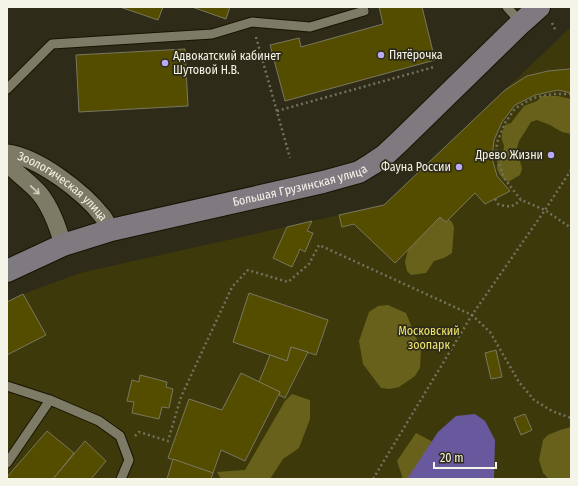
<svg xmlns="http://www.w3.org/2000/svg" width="578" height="486" font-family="'Fira Sans Condensed',sans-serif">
<rect width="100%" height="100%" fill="#2e2c18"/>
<path fill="#3e390a" d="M571,27V479H7V301L23,294L80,273L384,205Z"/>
<g fill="#68611c">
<path d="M542,96H558L571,99V134L562,132L550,125L537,120L531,122L519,141L517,148L522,169L520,175L508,182C499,176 494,169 499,158C501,154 504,151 504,146C504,145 502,141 502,140C501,135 503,130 505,125L511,123L524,106L537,101Z"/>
<path d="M444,215L452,222L454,227L452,253L444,258L434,261L426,273L411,275L407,271L405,262L412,233L419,226Z"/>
<path d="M388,305L406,313L421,349L420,368L415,376L399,387L390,389L381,388L363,364L359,341L369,312L378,306Z"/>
<path d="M292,394L310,400V419L299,448L283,459L270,479H221L217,472L245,470L285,401Z"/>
<path d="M571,427V479H549L543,473L539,460L543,440L548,435L560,430Z"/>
<path d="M416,433L433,442L429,479H403L397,461Z"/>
</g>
<path fill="#68589e" d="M475,414L485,421L495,440L494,479H407L438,432L456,416Z"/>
<g fill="#544d00" stroke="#797760">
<path d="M120,7H163L158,20Z"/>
<path d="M192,7H230L226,19Z"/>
<path d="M379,7H422L435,60L285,101L270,45L299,38L301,47L383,24Z"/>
<path d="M185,49L188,106L79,112L76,55Z"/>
<path d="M570,69H571V93L558,90L535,95L515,105L502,122L494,140L492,158L497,176L510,191L485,204L475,193L446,222L440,217L395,263L354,224L342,227L339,215L384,205L505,90L527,76L548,71Z"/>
<path d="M312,221L307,231L313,233L305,252L300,249L292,267L273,258L287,227Z"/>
<path d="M249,293L328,320L316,355L291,347L287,361L233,342Z"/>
<path d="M23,294L46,335L7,355V302Z"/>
<path d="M291,347L308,352L285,398L279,395L280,392L259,382L270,355L287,361Z"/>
<path d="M496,350L502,377L491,379L485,353Z"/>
<path d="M241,373L280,392L245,461L221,450L213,473L168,458L189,399L222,410Z"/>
<path d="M140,375L167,382L166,387L173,389L169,408L162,407L159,419L132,413L134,402L127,401L132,380L139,382Z"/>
<path d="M525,414L532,430L521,435L514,418Z"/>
<path d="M47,431L74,453L53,479H7V477Z"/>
<path d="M85,441L106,461L91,479H53Z"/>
<path d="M173,459L213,473L211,479H167Z"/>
</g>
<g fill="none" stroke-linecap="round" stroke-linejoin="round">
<g stroke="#171403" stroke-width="11">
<g id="service">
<path d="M507,7L521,23"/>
<path d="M7,89L52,44L212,34L252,22L310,27L364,11L363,7"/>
<path d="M7,386L50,400L99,421L120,436L129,460L121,479"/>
<path d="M7,463L50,400"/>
</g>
</g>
<g stroke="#171403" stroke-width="19">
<g id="minor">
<path id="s1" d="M7,153C38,157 84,192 103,217C106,221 108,226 111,230"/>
<path d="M7,163C17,174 30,182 40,194C52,209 58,227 63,245"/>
</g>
</g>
<g stroke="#171403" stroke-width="24">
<g id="secondary">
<path id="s2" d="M7,271L63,245L111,230L323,182L359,172L372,164L384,156L399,142L521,23L539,7"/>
</g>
</g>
<g stroke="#737260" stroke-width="2.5" stroke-dasharray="2 3" stroke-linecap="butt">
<path d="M552,23L556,31"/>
<path d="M256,37L290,158"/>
<path d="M571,94H554L547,95L533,98L519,106L514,110L505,123L498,140L496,149L497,158L504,178L521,200L545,210L571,228"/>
<path d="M277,111L434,67"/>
<path d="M571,170L545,210L472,315L490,332L519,382L534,400L552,411L571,418"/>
<path d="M495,199L498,204C510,208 512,207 521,200"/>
<path d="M135,436L139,432L168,441L181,397L232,287L248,270L288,282L309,264L319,245L472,315L373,479"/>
</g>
<use href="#service" stroke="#7d7b65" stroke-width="9"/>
<use href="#minor" stroke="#7d7b65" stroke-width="17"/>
<use href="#secondary" stroke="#7f7980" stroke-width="22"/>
</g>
<defs><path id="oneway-shaft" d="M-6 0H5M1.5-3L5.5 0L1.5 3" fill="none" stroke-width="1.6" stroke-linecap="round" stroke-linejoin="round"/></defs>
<use stroke="#d1d0c1" href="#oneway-shaft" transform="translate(35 190) rotate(44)"/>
<g fill="#b9aaf7" stroke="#2e2c18" stroke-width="1.5">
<circle cx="381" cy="55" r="4"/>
<circle cx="165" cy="63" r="4"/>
<circle cx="551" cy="155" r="4"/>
<circle cx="459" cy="167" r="4"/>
</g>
<g text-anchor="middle" stroke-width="3.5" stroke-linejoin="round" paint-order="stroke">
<g font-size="12" fill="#f5f4e8" stroke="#2e2c18" text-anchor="start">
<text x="389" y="59">Пятёрочка</text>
<text x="173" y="60">Адвокатский кабинет<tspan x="173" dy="14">Шутовой Н.В.</tspan></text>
<text x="543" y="159" text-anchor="end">Древо Жизни</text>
<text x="451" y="171" text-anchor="end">Фауна России</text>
</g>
<g font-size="12" fill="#f5f4e8" stroke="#2e2c18">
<text dy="4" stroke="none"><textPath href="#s2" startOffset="306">Большая Грузинская улица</textPath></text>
<text dy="4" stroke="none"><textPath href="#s1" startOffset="66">Зоологическая улица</textPath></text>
</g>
<g font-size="12" fill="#f1e56e" stroke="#2e2c18">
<text x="429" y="335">Московский<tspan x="429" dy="14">зоопарк</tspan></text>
</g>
</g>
<rect width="578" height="486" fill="none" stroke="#f5f4e8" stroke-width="16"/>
<path d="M434 462v6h62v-6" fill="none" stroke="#f5f4e8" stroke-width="2"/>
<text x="440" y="462" font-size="12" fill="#f5f4e8" stroke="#2e2c18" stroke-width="3" paint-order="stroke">20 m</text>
</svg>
